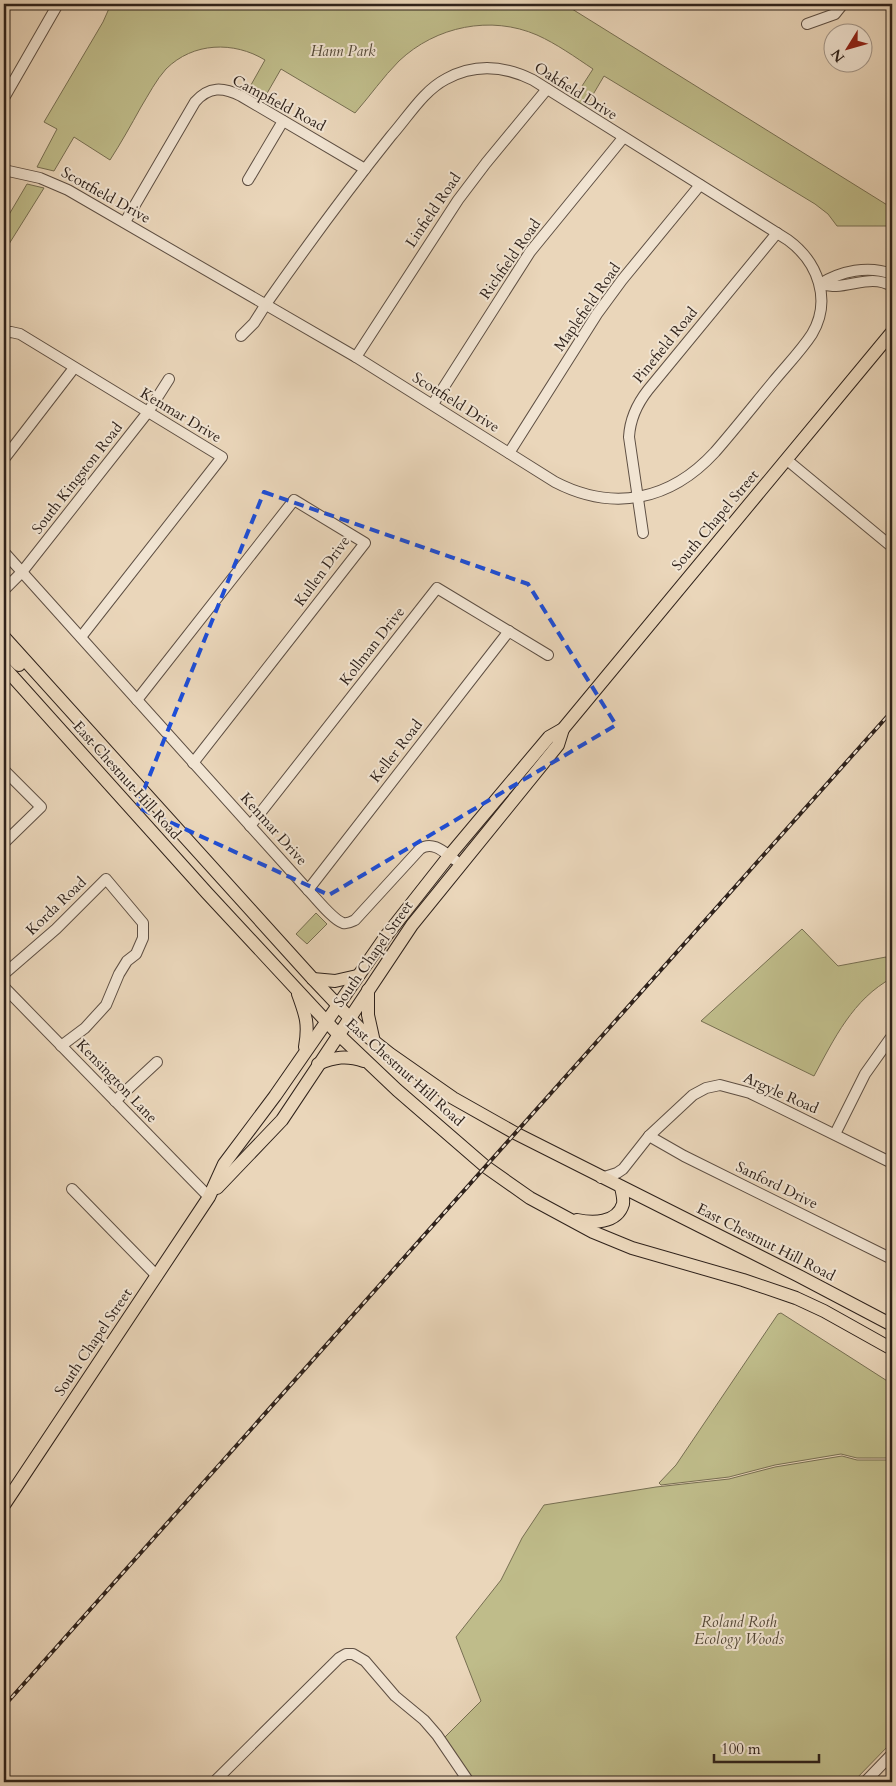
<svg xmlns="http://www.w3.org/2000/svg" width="896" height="1786" font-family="Cardo,serif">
<rect width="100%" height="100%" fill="#ead6ba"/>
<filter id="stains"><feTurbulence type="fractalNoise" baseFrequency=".004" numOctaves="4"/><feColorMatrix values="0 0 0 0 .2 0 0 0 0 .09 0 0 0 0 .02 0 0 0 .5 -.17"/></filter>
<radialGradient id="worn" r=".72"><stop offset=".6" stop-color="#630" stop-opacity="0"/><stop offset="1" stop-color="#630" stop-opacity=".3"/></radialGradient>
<g fill="#bfbc8a" stroke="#776f52">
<path d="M111,4H564L892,208V226H837L828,214L815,204L604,76L585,108L573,100L593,69C575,57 557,44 537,35C491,15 436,26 399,61C383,77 370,96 355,113L281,69L262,102L247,92L265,60C234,41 193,42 166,69C156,80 149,94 141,107C131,125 121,143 110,160L74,137L54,171L37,167L57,129L44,122L103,22Z"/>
<path d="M27,184L44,188L4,252V217L7,218Z"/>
<path d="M316,913L327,924L307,944L296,934Z"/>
<path d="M802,929L838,966L886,957L892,978C853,999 834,1039 814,1076L701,1021Z"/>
<path d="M781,1313L892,1384V1458H857L841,1454L775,1465L729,1477L661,1485L659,1483L676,1465L778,1314Z"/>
<path d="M842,1456L857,1460H892V1742L853,1782H473L443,1739L481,1701L456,1637L501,1580L522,1538L544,1505L656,1487L729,1479L775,1467Z"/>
</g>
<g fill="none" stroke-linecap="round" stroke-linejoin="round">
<g stroke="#5e4f43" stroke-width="12">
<g id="minor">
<path d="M807,24L835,14L843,4"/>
<path d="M4,98L58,4"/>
<path d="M4,170L40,178L68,190L356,357L555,482C613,512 670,501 715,452C735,429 754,405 773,382C786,366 801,351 812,334C832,300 818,262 788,240L533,80C505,66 475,63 446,79C423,91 408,117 391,136C347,191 306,247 266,304L254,323L241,336"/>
<path d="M248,180L283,121"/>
<path d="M125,222L195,102C209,86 223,87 241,96L365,169"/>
<path d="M820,284C841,271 868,265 892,274"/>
<path d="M820,284C825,285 831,286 836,286C856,285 873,275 892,286"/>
<path d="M4,333L11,332L20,334L222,457L81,637"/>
<path d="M356,357L458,200L486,163L547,89"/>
<path d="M433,404L530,252L623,138"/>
<path d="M509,453L597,314L622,280L700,185"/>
<path d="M4,459L74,368"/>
<path d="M787,460L892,547"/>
<path d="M643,533L629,437C630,419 637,404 648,390L777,233"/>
<path d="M4,552L308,890C316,898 333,920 343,923C348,924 351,922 355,920L420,849C433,840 445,853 455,860"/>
<path d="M4,590L22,572L148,412L169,379"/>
<path d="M137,700L294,500L365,543L193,763"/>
<path d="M4,770L41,807L4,843"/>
<path d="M250,826L437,588L548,655"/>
<path d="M308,890L509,631"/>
<path d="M4,974L56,929L106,879L143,923V938L136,954L127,961L119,974L106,1005L85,1028L61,1046"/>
<path d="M4,987L209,1197"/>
<path d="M115,1101L157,1062"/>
<path d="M835,1134L865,1074L892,1036"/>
<path d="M649,1136L684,1156L892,1259"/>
<path d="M601,1178L617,1173L623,1169L649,1136L693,1095L706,1088L720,1085L750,1093L892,1163"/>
<path d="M72,1189L157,1276"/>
<path d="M214,1782L339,1658L346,1654H353L365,1661L395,1696L424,1720L437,1735L469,1782"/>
<path d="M865,1782L892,1754"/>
</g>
</g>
<g stroke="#2f221b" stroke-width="14">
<g id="major">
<path d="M4,637L313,979L366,1035L390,1054L453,1098L515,1133L797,1275L892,1325"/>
<path d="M4,650L19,665"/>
<path d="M4,667L207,893L338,1034L397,1090L486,1167L530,1198L593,1232L632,1248L743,1280L796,1298L824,1311L892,1349"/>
<path d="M313,979L335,981L357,976"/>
<path d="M368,990V1015L374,1042"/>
<path d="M298,994C306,1016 309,1024 305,1047"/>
<path d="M318,1064C335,1057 346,1055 364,1061"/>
<path d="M217,1188L282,1120L412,925L558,745L563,729"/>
<path d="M577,1220C592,1223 617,1224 623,1204C624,1199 622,1192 621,1187"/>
<path d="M4,1505L209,1197L224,1164L275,1096L386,936L449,856L549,737L563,729L892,332"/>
</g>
</g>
<use href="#minor" stroke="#f1e4d2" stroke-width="10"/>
<use href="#major" stroke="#ead6ba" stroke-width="12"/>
<g stroke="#2f221b" stroke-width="4">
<path id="rail" d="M4,1706L892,711"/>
</g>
<use href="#rail" stroke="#f1e4d2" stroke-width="2" stroke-dasharray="5.5" stroke-linecap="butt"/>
</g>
<path fill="none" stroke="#1d4ed8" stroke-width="4" stroke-dasharray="10 6" stroke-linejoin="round" d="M264,492L528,584L616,725L329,895L137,807Z"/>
<g text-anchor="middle" stroke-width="4" stroke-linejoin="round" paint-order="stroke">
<g font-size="15" font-style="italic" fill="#534837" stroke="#f1e4d2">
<text x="343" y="56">Hann Park</text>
<text x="739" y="1627">Roland Roth<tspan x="739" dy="17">Ecology Woods</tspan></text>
</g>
<g font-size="15" fill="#2f221b" stroke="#f1e4d2">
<text transform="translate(576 91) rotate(32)" y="5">Oakfield Drive</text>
<text transform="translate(279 103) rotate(28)" y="5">Campfield Road</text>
<text transform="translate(106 195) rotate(29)" y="5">Scottfield Drive</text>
<text transform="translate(433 210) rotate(-56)" y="5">Linfield Road</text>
<text transform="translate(510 259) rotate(-55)" y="5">Richfield Road</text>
<text transform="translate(587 307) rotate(-55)" y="5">Maplefield Road</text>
<text transform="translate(665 345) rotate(-51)" y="5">Pinefield Road</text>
<text transform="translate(456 402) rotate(32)" y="5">Scottfield Drive</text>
<text transform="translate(181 415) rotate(31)" y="5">Kenmar Drive</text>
<text transform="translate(77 478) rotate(-52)" y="5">South Kingston Road</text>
<text transform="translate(715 520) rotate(-50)" y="5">South Chapel Street</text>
<text transform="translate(322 571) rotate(-54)" y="5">Kullen Drive</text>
<text transform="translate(372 646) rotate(-52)" y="5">Kollman Drive</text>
<text transform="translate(396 751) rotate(-52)" y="5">Keller Road</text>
<text transform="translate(127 780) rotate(48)" y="5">East Chestnut Hill Road</text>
<text transform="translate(274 829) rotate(48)" y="5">Kenmar Drive</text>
<text transform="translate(56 906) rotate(-44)" y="5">Korda Road</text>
<text transform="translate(373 954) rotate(-55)" y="5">South Chapel Street</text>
<text transform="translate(405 1072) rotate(42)" y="5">East Chestnut Hill Road</text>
<text transform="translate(117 1081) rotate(46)" y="5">Kensington Lane</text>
<text transform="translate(781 1093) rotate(24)" y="5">Argyle Road</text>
<text transform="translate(777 1185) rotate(26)" y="5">Sanford Drive</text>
<text transform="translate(766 1242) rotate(27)" y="5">East Chestnut Hill Road</text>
<text transform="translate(93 1342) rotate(-56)" y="5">South Chapel Street</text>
</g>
</g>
<rect width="896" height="1786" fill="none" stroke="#ead6ba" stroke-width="20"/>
<rect x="5" y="5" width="886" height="1776" fill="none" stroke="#2f221b" stroke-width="2.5"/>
<rect x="10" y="10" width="876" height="1766" fill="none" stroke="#2f221b"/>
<g transform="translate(848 48) rotate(233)"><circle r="24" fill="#f1e4d2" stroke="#a39689"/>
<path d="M0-4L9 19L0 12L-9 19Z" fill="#8f2418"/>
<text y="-8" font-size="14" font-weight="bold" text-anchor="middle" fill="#2f221b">N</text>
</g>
<path d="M714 1754v8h105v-8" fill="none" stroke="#2f221b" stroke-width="2.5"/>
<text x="721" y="1754" font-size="15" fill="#2f221b" stroke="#f1e4d2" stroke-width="4" paint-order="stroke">100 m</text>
<rect width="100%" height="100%" filter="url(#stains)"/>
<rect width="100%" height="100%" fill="url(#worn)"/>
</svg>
